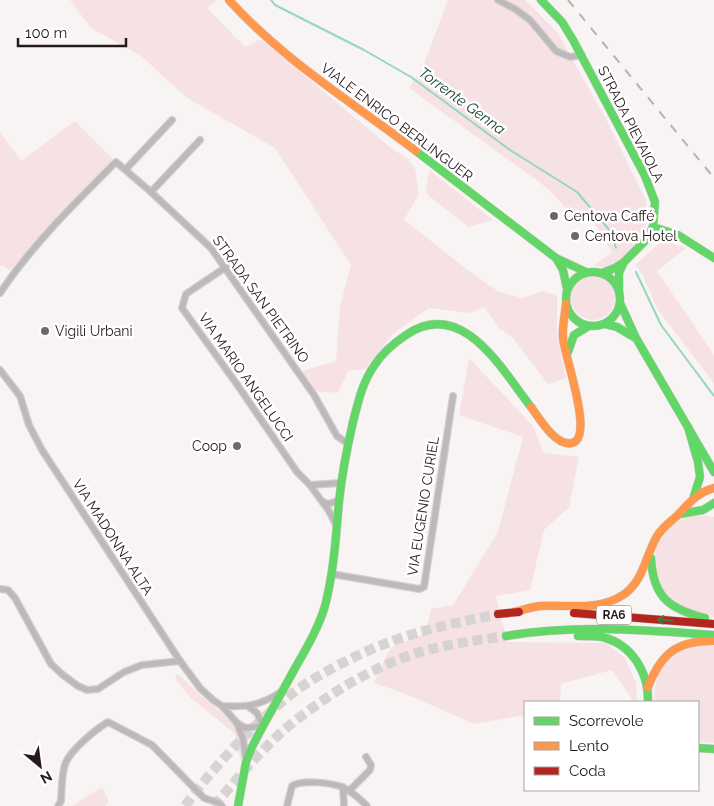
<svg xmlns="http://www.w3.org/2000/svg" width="714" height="806" font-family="Raleway,sans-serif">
<rect width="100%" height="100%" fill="#f8f4f4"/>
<g fill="#f6e2e5">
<path d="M70,0H217L207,8L245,47L261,39L391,148L408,159L415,169L419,194L404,220L473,274L499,292L522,298L544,291L557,296V336L566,378L548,384L513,338L500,329L484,307L470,313L429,308L394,333L365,369L348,371L338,393L315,391L302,371L336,361L340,306L351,265L275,148L187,98L141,56L91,28Z"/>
<path d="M448,0H525L557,32L606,119L646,200V225L635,246L619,263L606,267L593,266L612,252L596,226L584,214L577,220L549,190L535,179L409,88L422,69Z"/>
<path d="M75,121L116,162L23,260L9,270L2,265L0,267V132L21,161Z"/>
<path d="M429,170L493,220L469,227L428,195L426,191Z"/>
<path d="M663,240L686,248L657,271L714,355V383L658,310L642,274L635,265Z"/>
<circle cx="593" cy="298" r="22"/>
<path d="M469,358L533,426L544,453L579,457L569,507L544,530L530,590L496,596L507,642L606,643L624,657L636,682L637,702H634L612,670L561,684L560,702H525V715L474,724L406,694L374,683L390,648L426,633L431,609L453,605L498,532L523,437L459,415Z"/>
<path d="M688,516H707L714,517V617L704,616L676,605L662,591L653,571L656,548L668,528Z"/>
<path d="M693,646H714V743L698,742V702H654C654,683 659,666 675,653C680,650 688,648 693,646Z"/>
<path d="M177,674C188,682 196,692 206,700C233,723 242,725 241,763L235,734L191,698L175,679Z"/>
<path d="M102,787L109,802L105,806H72Z"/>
</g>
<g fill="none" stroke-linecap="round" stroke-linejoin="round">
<g stroke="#94d7bf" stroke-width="2">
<path d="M271,0L275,5L364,50L411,77L510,150L577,192L611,232L616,248"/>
<path d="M636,272L661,325L714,396"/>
</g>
<g stroke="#d8d3d3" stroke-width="10" stroke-dasharray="10 5" stroke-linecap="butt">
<path d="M185,806C214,767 247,731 284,700C308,679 357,654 387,643C423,629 461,622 498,614"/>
<path d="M214,806C236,780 259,752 284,730C323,697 371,667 420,652C448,644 477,640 506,636"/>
</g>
<g stroke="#d1cdce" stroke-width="8">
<g id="street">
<path d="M498,0L515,9L530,20L556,51L570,57L582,55"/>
<path d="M126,169L172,120"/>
<path d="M151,192L200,140"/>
<path d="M226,267L186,294L182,308L236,383L297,472L310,485"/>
<path d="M0,293C33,244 74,204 116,162L151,192L211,248L314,395L337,436L347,443"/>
<path d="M0,370L20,396L29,425L42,450L180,661L200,688L213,700L222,706L237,723L243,739L246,760"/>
<path d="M323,502L328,504L340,500"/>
<path d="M337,527L329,511L310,485L341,483"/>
<path d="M332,574L419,589L424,587L453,396"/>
<path d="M0,589L8,590L15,598L51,664L63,675L78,686L87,690L98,689L124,672L142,665L180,661"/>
<path d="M222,706C248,707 259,706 281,692"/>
<path d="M237,723L245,728L263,726L257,713L249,707"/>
<path d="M343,787L344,806"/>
<path d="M349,791L370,770L371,765L366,757"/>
<path d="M58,806L61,801C62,789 61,773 66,762C72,749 96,729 108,722L152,745L204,798L219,803L222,806"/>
<path d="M287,806L292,786C302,779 331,783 342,787C352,791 360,799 367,806"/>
</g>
</g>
<g stroke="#d1cdce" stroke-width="9">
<g id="fast">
<path d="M541,0L562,22L573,40L645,176L655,202L653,227L646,240L624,262L615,268L602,273"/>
<path d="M416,151L556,258L586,272"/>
<path d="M653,227L678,235L714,258"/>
<path d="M556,258L563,270L567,289"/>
<circle cx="593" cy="299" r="27"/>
<path d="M619,289V273L623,264"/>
<path d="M620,303L636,338L714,472"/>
<path d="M605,324L617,327L634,337"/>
<path d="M568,352L574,335L589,326"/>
<path d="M688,427L698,462L700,477L694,496"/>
<path d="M679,514L703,510L714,503"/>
<path d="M651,558C653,597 669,609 705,618"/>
<path d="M506,636C575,624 644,630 714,635"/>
<path d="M578,636C586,636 594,636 602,637C632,644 649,673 648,702"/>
<path d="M698,748L714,749"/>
<path d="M238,806L246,762L252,747C265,721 280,696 294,670C306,649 318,629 325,606C334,571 336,536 339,501C342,474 347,448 353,422C358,403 362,383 374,366C382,353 394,343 406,335C462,296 502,370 531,407"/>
</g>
</g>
<g stroke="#d1cdce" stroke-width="9">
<g id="slow">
<path d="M229,0C283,60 352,102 416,151"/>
<path d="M531,407C539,418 556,447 572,443C595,438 564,355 563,338C562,327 565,315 566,304"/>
<path d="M514,612C523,610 531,607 540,606C568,604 597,612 623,595C642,583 645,559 655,540C660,529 669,523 678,515C689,503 698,492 714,488"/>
<path d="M648,687C661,654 676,641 712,641"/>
</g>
</g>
<g stroke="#d1cdce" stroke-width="9">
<g id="jam">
<path d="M574,613L714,624"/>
<path d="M498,614L519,612"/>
</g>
</g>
<use href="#street" stroke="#bdb8b9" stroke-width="5.5"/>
<use href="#fast" stroke="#63d668" stroke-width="8"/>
<use href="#slow" stroke="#ff974d" stroke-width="8"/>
<use href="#jam" stroke="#b3261e" stroke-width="8"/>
<path stroke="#b7b3b3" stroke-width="2" stroke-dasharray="9 9" stroke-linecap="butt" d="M568,0L714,178"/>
</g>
<defs><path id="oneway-shaft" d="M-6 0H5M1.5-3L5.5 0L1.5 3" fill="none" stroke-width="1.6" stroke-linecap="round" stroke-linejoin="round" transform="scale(1.25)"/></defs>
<use stroke="#447842" href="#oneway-shaft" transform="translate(665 620) rotate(-175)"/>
<g fill="#706667" stroke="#fff" stroke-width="2">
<circle cx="554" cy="216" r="5"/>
<circle cx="575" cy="236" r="5"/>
<circle cx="45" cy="331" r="5"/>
<circle cx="237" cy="446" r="5"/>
</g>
<g text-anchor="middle" stroke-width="5" stroke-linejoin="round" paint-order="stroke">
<rect fill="#fff" stroke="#675e5f" stroke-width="1" x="596.5" y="605.5" width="35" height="19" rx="4"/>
<g font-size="12" font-weight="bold" fill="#26191b">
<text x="614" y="619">RA6</text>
</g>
<g font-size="14" fill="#26191b" stroke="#fff">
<text transform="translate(397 122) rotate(37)" y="5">VIALE ENRICO BERLINGUER</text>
<text transform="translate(631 124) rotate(63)" y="5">STRADA PIEVAIOLA</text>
<text transform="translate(261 299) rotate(54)" y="5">STRADA SAN PIETRINO</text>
<text transform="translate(246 377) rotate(55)" y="5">VIA MARIO ANGELUCCI</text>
<text transform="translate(423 506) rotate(-81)" y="5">VIA EUGENIO CURIEL</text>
<text transform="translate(113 537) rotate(57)" y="5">VIA MADONNA ALTA</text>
</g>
<g font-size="14" fill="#26191b" stroke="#fff" text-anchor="start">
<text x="564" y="221">Centova Caffé</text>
<text x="585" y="241">Centova Hotel</text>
<text x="55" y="336">Vigili Urbani</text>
<text x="227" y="451" text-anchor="end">Coop</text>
</g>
<g font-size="15" font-style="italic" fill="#1b4637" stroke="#fff">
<text transform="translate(462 101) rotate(36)" y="5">Torrente Genna</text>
</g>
</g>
<rect x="524" y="701" width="175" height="90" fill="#ffffff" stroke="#a8a3a4"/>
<rect x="534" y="717" width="25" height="8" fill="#63d668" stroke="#a8a3a4"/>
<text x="569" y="726" font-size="15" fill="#26191b">Scorrevole</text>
<rect x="534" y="742" width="25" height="8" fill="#ff974d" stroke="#a8a3a4"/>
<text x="569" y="751" font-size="15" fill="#26191b">Lento</text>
<rect x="534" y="767" width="25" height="8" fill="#b3261e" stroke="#a8a3a4"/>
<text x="569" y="776" font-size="15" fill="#26191b">Coda</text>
<g transform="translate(40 766) rotate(151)" stroke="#ffffff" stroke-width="4" paint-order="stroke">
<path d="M0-4L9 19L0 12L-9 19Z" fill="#26191b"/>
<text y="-8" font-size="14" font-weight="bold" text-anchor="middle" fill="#26191b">N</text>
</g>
<path d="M18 38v8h108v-8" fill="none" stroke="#26191b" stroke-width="2.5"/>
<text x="25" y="38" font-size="15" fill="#26191b" stroke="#ffffff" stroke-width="4" paint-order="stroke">100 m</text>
</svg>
